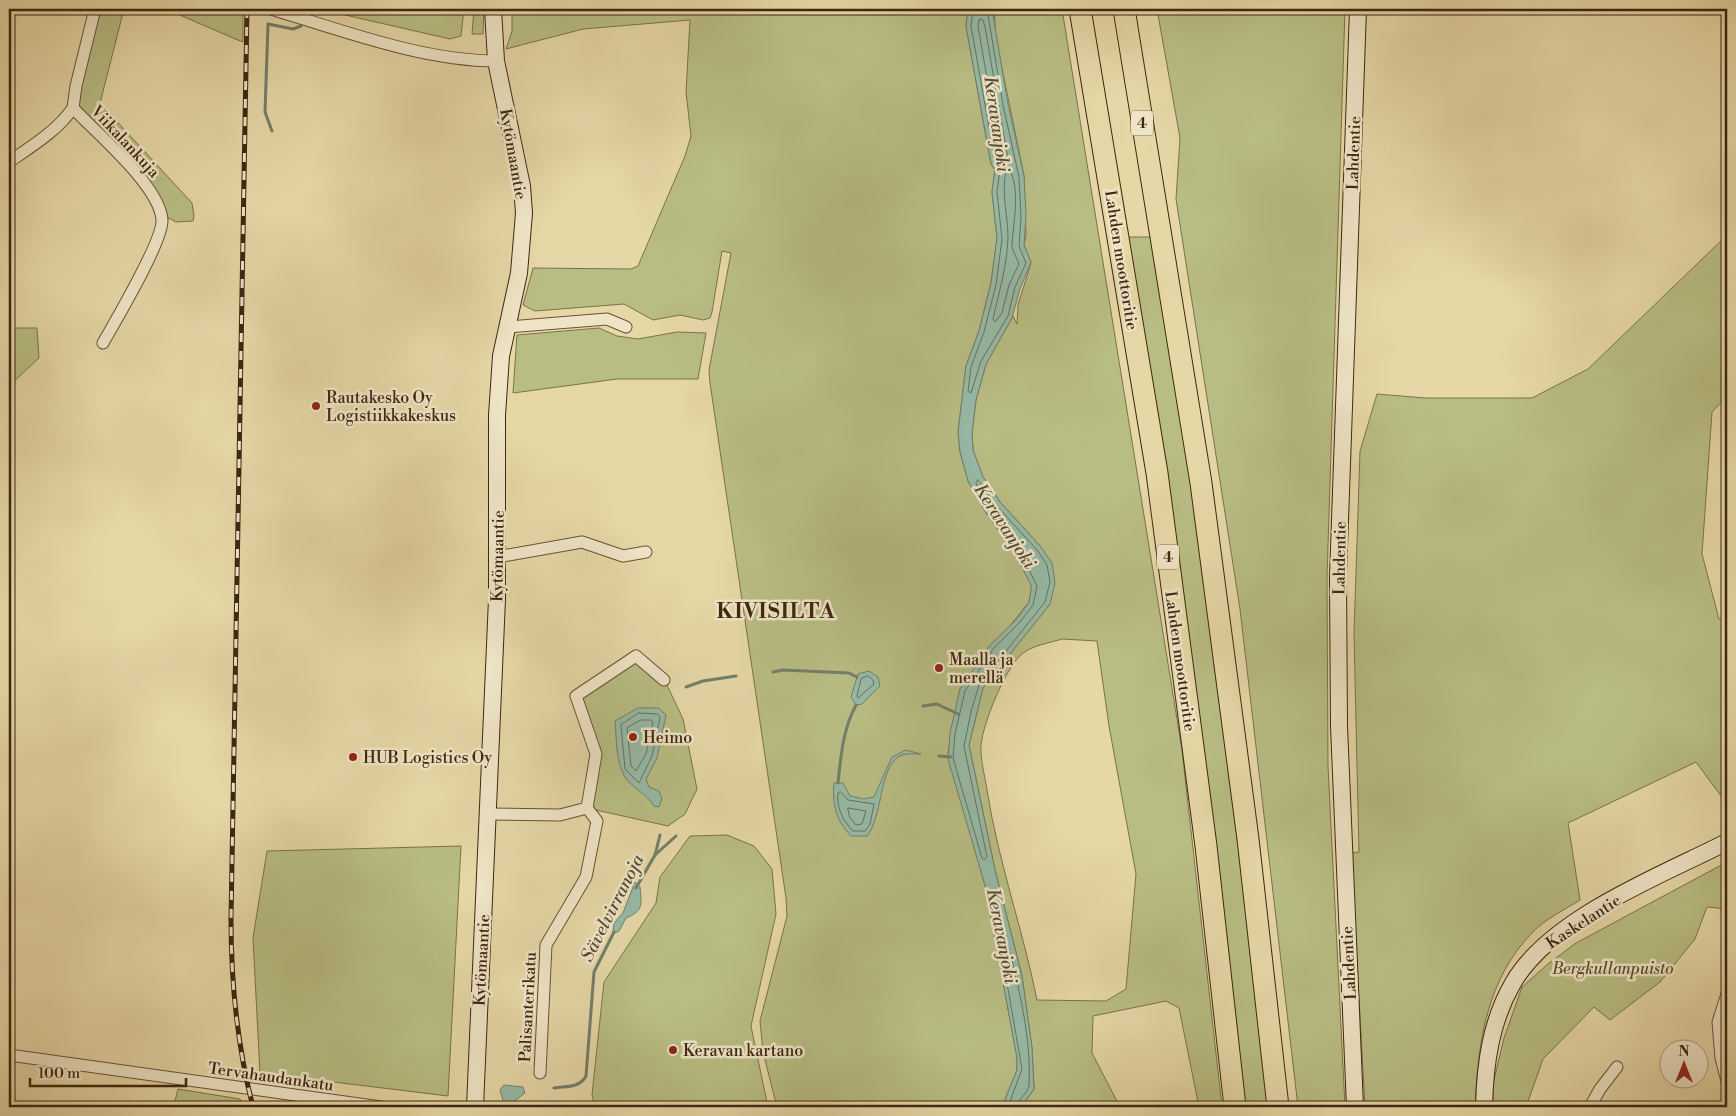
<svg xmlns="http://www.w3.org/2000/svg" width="1736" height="1116" font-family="'Libre Bodoni',serif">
<rect width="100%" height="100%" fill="#e6d7a7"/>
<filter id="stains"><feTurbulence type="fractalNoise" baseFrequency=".004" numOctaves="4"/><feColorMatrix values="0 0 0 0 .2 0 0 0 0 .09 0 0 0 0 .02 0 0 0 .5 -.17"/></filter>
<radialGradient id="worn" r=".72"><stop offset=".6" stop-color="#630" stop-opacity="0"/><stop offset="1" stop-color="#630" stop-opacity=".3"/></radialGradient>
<g fill="#b8bd84" stroke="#7a724a" fill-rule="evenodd">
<path d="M99,9H124L100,103L192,203L194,216L193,221L176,222L167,217L79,106V91Z"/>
<path d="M166,9H243V42L233,38Z"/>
<path d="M319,9H464L461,36L450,39Z"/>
<path d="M474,9H484L483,34H472Z"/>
<path d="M512,9H968L966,26L991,164L995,170L992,192L997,238L991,283L979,331L966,366L958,432L960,452L968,481L986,513L1014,552L1032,585L1029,602L960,689L948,753L986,889L1017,1058V1070L1002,1107H777L763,1052L760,1021L787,916L786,898L710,383L709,370L731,253L722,251L712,312L710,318L703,320L680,315L653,320L624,304L535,311L523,305L533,268L631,269L638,266L685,156L691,136L686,92L690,20L583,29L506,49L512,31Z"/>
<path d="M994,9H1062L1182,750L1222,1107H1199L1179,1008L1166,1001L1093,1016L1092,1053L1120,1107H1021L1034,1089L1032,1048L1022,976L995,870L969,745L983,688L1050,604L1041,547L1000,502L983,477L973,450L972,433L976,400L986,364L1013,316L1017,324L1018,305L1031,263L1024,245L1026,235L1024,176L996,39ZM1062,639L1097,641L1109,726L1136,874L1126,989L1106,1001L1037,1000C1023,930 998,861 987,790C985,776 980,759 981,745C983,723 1006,666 1023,653C1034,645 1049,643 1062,639Z"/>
<path d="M1157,9H1345L1327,577L1328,766L1345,1107H1298L1240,609L1176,199L1180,138Z"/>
<path d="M1727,225V396L1712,412L1702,554L1719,619L1727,622V804L1696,762L1568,823L1580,900C1564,910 1545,919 1532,933C1486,980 1478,1044 1475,1107H1365L1351,853L1359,852L1354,633L1360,451L1377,394L1425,398H1532L1588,369L1725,237Z"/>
<path d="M1126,237H1153L1199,539L1239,826L1270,1107H1243Z"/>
<path d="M9,328H37L39,358L9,386Z"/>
<path d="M599,328L617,336L638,339L677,332L706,333L698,379H617L513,393L517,335Z"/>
<path d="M636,656L666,683L683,719L697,789L685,814L668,826L587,808L596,754L576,696Z"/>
<path d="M727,835L754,846L772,869L776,914L751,1026L768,1107H595L592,1095L604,982L656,903L660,877L690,836Z"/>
<path d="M461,846L448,1096L260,1073L253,938L267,851Z"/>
<path d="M1727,862V909L1707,907L1695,939L1660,982L1610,1020L1594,1007L1543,1059L1526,1107H1493V1084L1504,1038L1522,987L1548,964L1576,943Z"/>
<path d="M178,1089L240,1099L243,1107H189L174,1105Z"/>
</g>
<g fill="#96baa7" stroke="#727f6a">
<path d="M968,9H992L1008,104L1024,176L1026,216L1024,245L1031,262L1020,289L1012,318L986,364L976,400L972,433L973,450L983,477L1000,502L1041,547L1052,563L1055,583L1050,604L983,688L969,745L995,870L1022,976L1032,1048L1034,1089L1021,1107H1002L1017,1070V1058L986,889L948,759L950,733L960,689L990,645L1017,619L1029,602L1031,591V585L1014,552L986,513L968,481L960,452L958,432L966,366L979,331L991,283L997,238L992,192L995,170L991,164L966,26Z"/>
<path d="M869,671L878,677L880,686L862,704L856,705L851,697L858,674Z"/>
<path d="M638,708H659L666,715L657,758L646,779L649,787L659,791L662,798L659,807L654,806C647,796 640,792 631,784C615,770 617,742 615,721Z"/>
<path d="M906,750L921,754C913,754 904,753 898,757C879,770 883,816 867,836H851C836,820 832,805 834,783H843L850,796L864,799L874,797L892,757Z"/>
<path d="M635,882L640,887C642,905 643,911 626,918L619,931L613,934L614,923L623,913Z"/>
<path d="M504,1085L523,1087L525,1093L516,1100L515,1107H505L500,1090Z"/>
</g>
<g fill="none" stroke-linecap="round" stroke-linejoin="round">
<g stroke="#6a705b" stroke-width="1">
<path d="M973,9L971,26L995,161L1000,170L997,192L1002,239L996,285L984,332L971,367L968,391L971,393L981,361L1008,316L1015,287L1026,263L1019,246L1021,217L1019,177L1003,105L987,9"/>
<path d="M980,19L983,20L985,27L1008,160L1006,163L1001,159L978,26Z"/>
<path d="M1009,170C1021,185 1013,226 1012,245C1012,251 1017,258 1019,264L1009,285L1002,313L995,322L993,319C999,292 1007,266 1008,238C1008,215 1001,194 1006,171Z"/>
<path d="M978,480L996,505L1038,551L1047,565L1050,582L1045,602L979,685L971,712L964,746L987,857L984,860L982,858L953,758L955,734L965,691L994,648L1020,622L1033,605L1037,586L1019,549L990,511L976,483Z"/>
<path d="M868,676L873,680L874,684L858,698L857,696L861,679Z"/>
<path d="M639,713L657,714L660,717L652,756L639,783L625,769L621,725Z"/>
<path d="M641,720H651L653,722L646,754L636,771L631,766L627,728Z"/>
<path d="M841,792L848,800L874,804L870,824L865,831H853C843,821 836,807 838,793Z"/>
<path d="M848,808L866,811L862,824L856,825L850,818Z"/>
<path d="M1008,1107L1022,1069L998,932L994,909L997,907L999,909C1012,962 1032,1028 1029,1084C1029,1093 1018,1098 1017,1107"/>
</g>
<g stroke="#727f6a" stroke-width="3">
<path d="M310,12L312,9"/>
<path d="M272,131L265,112L268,24L293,29L301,26"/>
<path d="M773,672L783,670L849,673L857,677"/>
<path d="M686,687L703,681L736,676"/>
<path d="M923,706L937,704L958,714"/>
<path d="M939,756L951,757"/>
<path d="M838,783C841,755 843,729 856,705"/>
<path d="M655,855L676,836"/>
<path d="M636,888L655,855L660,835"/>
<path d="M554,1088C566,1086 580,1088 586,1076L594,972L614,932"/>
</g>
<g stroke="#675335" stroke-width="13">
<g id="street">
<path d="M95,9L76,86L73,108C96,133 160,186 162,220C163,241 116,320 103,343"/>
<path d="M271,9C341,30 423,61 496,61"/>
<path d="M9,162C32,146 57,131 73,108"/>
<path d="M507,327L607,319L626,327"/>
<path d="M497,557L582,542L623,556L646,552"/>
<path d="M487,814L560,815L587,808L596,754L576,696L636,656L664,680"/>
<path d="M1727,994L1718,1022L1721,1058L1727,1081"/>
<path d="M9,1055L381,1107"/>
<path d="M540,1073L546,945L586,877L597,821L587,808"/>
<path d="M1590,1107L1600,1089L1617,1067"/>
</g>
</g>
<g stroke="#3d270f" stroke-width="18">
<g id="secondary">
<path d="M475,1107L497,599V415L501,356L519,273L524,213L522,186L496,61L493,9"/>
<path d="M1355,1107L1339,726L1338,577L1358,9"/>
<path d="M1484,1107C1485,1063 1491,1021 1513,983C1550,918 1662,875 1727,842"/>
</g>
</g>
<g stroke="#3d270f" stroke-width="23">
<g id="highway">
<path d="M1080,9L1157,473L1206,846L1235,1107"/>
<path d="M1124,9L1201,483L1248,839L1278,1107"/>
</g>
</g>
<use href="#street" stroke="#efe5c6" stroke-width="11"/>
<use href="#secondary" stroke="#efe5c6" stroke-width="16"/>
<use href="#highway" stroke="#e6d7a7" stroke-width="21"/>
<g stroke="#3d270f" stroke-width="5">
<path id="rail" d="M247,9L231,919C231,983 237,1045 253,1107"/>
</g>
<use href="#rail" stroke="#efe5c6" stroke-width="3" stroke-dasharray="9" stroke-linecap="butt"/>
</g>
<g fill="#8f2418" stroke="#efe5c6" stroke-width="2">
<circle cx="316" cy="406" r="5"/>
<circle cx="939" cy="668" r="5"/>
<circle cx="633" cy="737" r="5"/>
<circle cx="353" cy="757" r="5"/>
<circle cx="673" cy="1050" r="5"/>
</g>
<g text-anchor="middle" stroke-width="5" stroke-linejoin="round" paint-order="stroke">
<g fill="#efe5c6" stroke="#726046" stroke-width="1">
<rect x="1131" y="110.5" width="22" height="25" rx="4"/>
<rect x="1157" y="544.5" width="22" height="25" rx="4"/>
</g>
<g font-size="15" font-weight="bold" fill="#3d270f">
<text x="1142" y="128">4</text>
<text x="1168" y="562">4</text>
</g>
<g font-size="16" fill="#3d270f" stroke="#efe5c6">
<text transform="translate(126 141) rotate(47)" y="6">Viikalankuja</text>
<text transform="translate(1353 153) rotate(-88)" y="6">Lahdentie</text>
<text transform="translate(514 154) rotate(80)" y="6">Kytömaantie</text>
<text transform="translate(1122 260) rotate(81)" y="6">Lahden moottoritie</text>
<text transform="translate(497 556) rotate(-89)" y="6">Kytömaantie</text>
<text transform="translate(1339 558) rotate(-89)" y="6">Lahdentie</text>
<text transform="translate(1181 661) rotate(82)" y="6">Lahden moottoritie</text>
<text transform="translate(1583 921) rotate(-33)" y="6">Kaskelantie</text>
<text transform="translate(481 960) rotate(-87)" y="6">Kytömaantie</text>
<text transform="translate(1348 963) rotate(-93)" y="6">Lahdentie</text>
<text transform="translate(527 1007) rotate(-87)" y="6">Palisanterikatu</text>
<text transform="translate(271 1076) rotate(8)" y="6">Tervahaudankatu</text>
</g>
<g font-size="16" fill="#3d270f" stroke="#efe5c6" text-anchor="start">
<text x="326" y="403">Rautakesko Oy<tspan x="326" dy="18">Logistiikkakeskus</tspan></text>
<text x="949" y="665">Maalla ja<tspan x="949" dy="18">merellä</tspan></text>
<text x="643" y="743">Heimo</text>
<text x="363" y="763">HUB Logistics Oy</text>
<text x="683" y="1056">Keravan kartano</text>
</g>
<g font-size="16" font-style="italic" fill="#5c4c2c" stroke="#efe5c6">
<text x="1613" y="974">Bergkullanpuisto</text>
</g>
<g font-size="18" font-style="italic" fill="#534c35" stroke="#efe5c6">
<text transform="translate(997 124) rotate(82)" y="6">Keravanjoki</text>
<text transform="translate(1005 526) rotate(57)" y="6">Keravanjoki</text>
<text transform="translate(612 908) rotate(-63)" y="6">Sävelvirranoja</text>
<text transform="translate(1002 936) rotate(79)" y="6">Keravanjoki</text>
</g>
<g font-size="21" font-weight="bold" letter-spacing="1" fill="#3d270f" stroke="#efe5c6">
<text x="776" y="618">KIVISILTA</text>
</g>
</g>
<rect width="1736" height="1116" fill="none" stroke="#e6d7a7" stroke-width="30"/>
<rect x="10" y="10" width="1716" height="1096" fill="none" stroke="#3d270f" stroke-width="2.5"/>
<rect x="15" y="15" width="1706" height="1086" fill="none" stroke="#3d270f"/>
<g transform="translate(1684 1064)"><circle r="24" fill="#efe5c6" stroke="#a8997d"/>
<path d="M0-4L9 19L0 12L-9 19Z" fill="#8f2418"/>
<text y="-8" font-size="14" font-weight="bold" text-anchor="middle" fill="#3d270f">N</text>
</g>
<path d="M30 1078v8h156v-8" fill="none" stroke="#3d270f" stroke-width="2.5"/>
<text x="38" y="1078" font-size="15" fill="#3d270f" stroke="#efe5c6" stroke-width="4" paint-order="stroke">100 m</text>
<rect width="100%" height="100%" filter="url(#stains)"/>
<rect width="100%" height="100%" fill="url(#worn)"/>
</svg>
